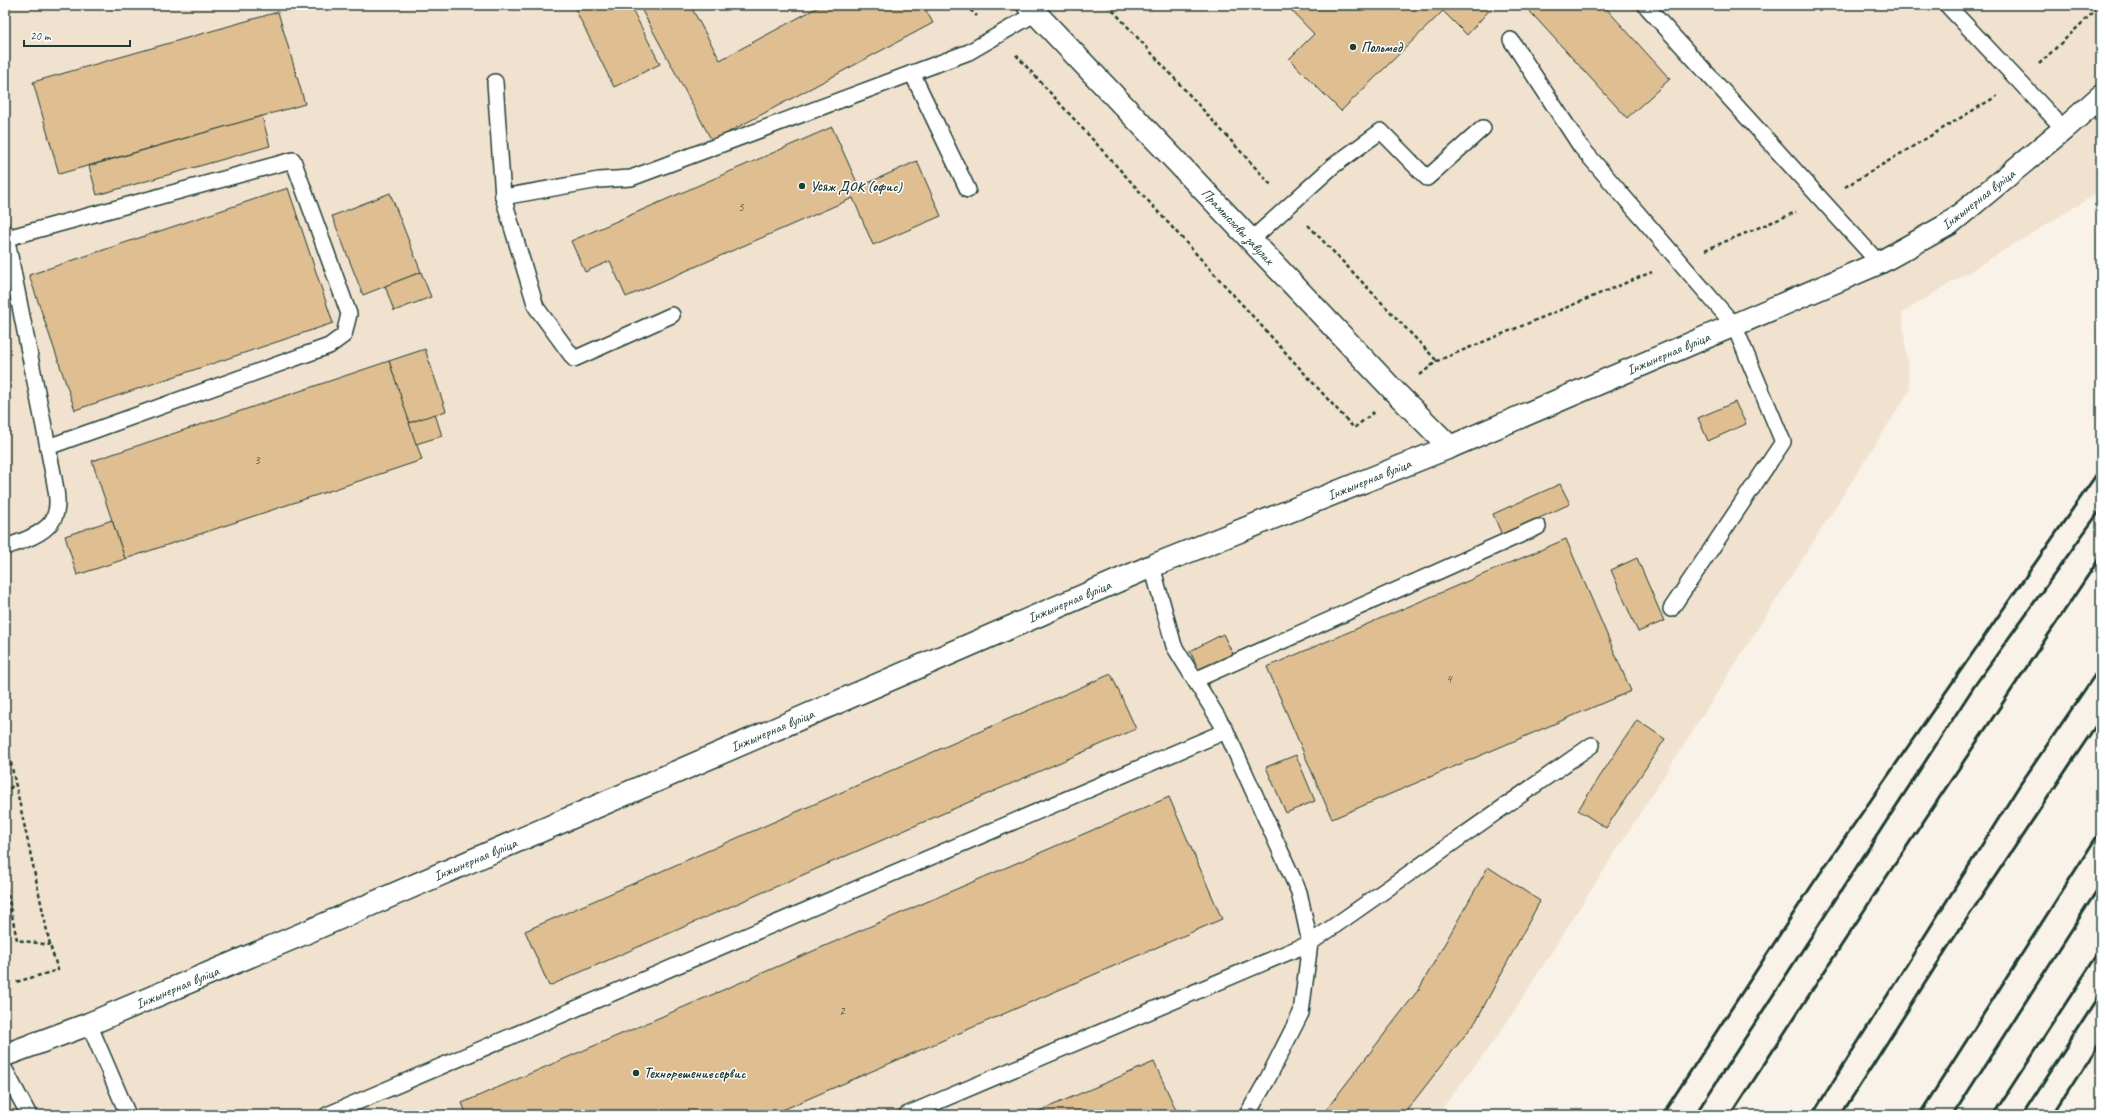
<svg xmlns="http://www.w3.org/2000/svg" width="2106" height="1120" font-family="Caveat,sans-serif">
<rect width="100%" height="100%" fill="#f9f2e9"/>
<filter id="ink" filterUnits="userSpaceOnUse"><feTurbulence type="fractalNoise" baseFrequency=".025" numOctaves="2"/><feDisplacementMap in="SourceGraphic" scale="8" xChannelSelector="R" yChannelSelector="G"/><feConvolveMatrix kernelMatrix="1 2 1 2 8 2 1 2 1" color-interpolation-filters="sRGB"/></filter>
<g filter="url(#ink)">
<path fill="#f1e2cf" d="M5,5H2101V191L1902,313L1910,390L1500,1033L1437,1115H5Z"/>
<g fill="#dfbe92" stroke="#1f3d34">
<path d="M573,5H630L660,64L614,87Z"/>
<path d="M639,5H690L720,60L822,5H923L933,23L712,141Z"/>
<path d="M1298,5H1494L1467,35L1443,11L1341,111L1289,59L1314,34L1292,11Z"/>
<path d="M1524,5H1603L1670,79L1627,118Z"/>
<path d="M278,12L305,104L59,174L33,82Z"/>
<path d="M262,116L270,146L97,195L89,166Z"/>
<path d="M832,127L859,187L917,161L941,216L873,245L853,198L626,297L610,261L585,272L571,241Z"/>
<path d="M288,188L333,323L75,410L29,275Z"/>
<path d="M390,193L421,272L363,295L332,216Z"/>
<path d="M421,272L431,297L394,311L385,286Z"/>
<path d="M425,349L446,411L409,423L389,361Z"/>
<path d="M389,361L422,460L125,559L92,461Z"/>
<path d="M1735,402L1746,424L1708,441L1698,418Z"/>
<path d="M435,414L442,436L416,444L409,423Z"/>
<path d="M1560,484L1570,504L1502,535L1493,514Z"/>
<path d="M112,520L125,559L77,575L65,536Z"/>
<path d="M1566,539L1631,691L1332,819L1267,667Z"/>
<path d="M1637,558L1664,621L1638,632L1611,570Z"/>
<path d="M1223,634L1235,658L1201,675L1190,651Z"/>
<path d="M1111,674L1136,729L549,986L525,931Z"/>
<path d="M1637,720L1665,739L1606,828L1578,810Z"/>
<path d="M1296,755L1315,801L1286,813L1266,767Z"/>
<path d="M1169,797L1222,919L771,1115H467L462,1103Z"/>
<path d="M1488,867L1540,901L1476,1021L1403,1115H1322L1419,989Z"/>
<path d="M1154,1062L1176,1110L1173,1115H1030Z"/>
</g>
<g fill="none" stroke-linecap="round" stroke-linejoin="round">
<g stroke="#1f3d34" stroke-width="18">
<g id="lane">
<path d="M1645,5L1879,263"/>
<path d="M1947,5L2064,129"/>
<path d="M1511,40L1581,147L1734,325L1783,442L1671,609"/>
<path d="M912,73L968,190"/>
<path d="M495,82L503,197L599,180L631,178L969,52L1036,13"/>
<path d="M503,197L536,307L574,359L672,315"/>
<path d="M5,231L48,447L329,346L344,335L349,314L293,160L7,238"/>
<path d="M1251,240L1333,166L1381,131L1427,178L1483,128"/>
<path d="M5,547C74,526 58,507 48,447"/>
<path d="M1152,566L1174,646L1226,731L1299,892L1310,943L1301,1013L1267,1080L1247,1115"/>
<path d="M1195,680L1538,527"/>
<path d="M89,1024L128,1115"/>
<path d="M5,1070L29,1115"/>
<path d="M327,1115L1226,731"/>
<path d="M906,1115L1310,943L1592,745"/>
</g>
</g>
<g stroke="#1f3d34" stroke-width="25">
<g id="secondary">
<path d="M1028,5L1396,393L1450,447"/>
<path d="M5,1055L89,1024L307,932L1152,566L1450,447L1879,263L1949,224L2064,129L2101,96"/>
</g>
</g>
<g stroke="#1f3d34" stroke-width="2.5" stroke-dasharray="4 3" stroke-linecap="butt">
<path d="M965,5L977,16"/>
<path d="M1108,5L1272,186"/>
<path d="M1016,55L1354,428L1374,412"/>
<path d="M2039,64L2101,5"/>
<path d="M1845,187L1997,96"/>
<path d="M1308,225L1437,361"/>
<path d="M1705,250L1796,212"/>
<path d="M1420,375L1437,361L1652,272"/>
<path d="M5,735L50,945L58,970L16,982"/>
<path d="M5,794L15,783"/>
<path d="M5,881L17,940L50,945"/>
</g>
<use href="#lane" stroke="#fff" stroke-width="15"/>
<use href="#secondary" stroke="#fff" stroke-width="22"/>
<g stroke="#1f3d34" stroke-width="3">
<path d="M1662,1115L1812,885L2101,468"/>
<path d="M1695,1115L1975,685L2101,509"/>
<path d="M1731,1115L1871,900L2101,556"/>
<path d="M1812,1115L2019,786L2101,666"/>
<path d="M1841,1115L1948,947L2101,718"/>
<path d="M1919,1115L2101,830"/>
<path d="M1953,1115L2101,884"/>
<path d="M1993,1115L2101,949"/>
<path d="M2022,1115L2101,993"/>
<path d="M2053,1115L2101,1040"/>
</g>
</g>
</g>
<g fill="#1f3d34" stroke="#fff" stroke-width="1.5">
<circle cx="1353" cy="47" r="4"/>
<circle cx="802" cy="186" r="4"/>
<circle cx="636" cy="1073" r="4"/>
</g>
<g text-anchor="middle" stroke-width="3" stroke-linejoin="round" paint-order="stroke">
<g font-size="12" fill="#4f5d4c">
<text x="741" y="211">5</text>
<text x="257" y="464">3</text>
<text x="1449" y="683">4</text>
<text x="842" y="1015">2</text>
</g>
<g font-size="14" font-weight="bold" fill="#1f3d34" stroke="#fff" text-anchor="start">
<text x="1361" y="52">Польмед</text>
<text x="810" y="191">Усяж ДОК (офис)</text>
<text x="644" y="1078">Технорешениесервис</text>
</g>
<g font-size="14" fill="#1f3d34" stroke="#fff">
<text transform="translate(1978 199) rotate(-38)" y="5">Інжынерная вуліца</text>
<text transform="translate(1238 226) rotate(47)" y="5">Прамысловы завулак</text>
<text transform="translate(1668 353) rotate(-23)" y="5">Інжынерная вуліца</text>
<text transform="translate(1369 479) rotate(-22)" y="5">Інжынерная вуліца</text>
<text transform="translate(1069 601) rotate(-23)" y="5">Інжынерная вуліца</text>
<text transform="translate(772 730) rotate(-23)" y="5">Інжынерная вуліца</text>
<text transform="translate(475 859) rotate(-23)" y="5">Інжынерная вуліца</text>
<text transform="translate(177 987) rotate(-23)" y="5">Інжынерная вуліца</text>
</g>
</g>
<rect width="2106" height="1120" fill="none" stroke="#fff" stroke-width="20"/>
<rect x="10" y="10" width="2086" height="1100" fill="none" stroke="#1f3d34" stroke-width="1.5" filter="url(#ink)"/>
<path d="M24 40v6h106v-6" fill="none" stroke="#1f3d34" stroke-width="2"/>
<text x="30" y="40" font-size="12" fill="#1f3d34" stroke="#ffffff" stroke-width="3" paint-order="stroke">20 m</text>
</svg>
